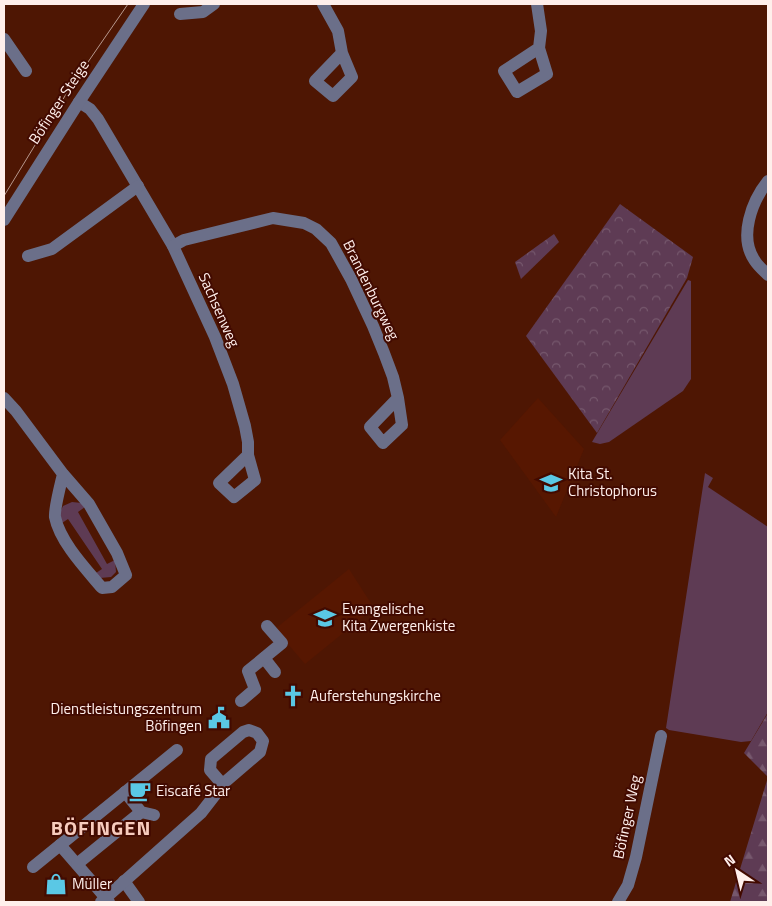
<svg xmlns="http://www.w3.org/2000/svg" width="772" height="906" font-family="'Titillium Web',sans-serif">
<defs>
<pattern id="forest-firs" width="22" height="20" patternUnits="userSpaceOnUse" patternTransform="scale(1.25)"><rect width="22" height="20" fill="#5e3b54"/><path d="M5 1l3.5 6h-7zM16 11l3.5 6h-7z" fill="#76586d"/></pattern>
<pattern id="park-crowns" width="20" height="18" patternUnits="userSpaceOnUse" patternTransform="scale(1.25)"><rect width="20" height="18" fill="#5e3b54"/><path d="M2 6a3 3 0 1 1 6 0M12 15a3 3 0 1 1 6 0" fill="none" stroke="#76586d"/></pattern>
</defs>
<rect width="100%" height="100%" fill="#4e1603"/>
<g fill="#571701">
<path d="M538,398L584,449L556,517L500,440Z"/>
<path d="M349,569L374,608L305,664L275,629Z"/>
</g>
<g fill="#5e3b54">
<path d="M688,280L691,281V379L683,391L609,442L600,444L592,442Z"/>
<path d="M705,473L713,478L708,487L768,527V712L751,741L741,742L669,730L666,728Z"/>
<path d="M72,502L82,503L85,507L78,512L107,564L115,560L116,572L111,577L100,578L96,573L102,569L68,519L62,523L59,514L63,506Z"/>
</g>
<path fill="url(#forest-firs)" d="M768,713V902H730L768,777L744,753Z"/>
<g fill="url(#park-crowns)">
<path d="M620,204L693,257L687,278L597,433L526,336Z"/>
<path d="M554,234L559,242L521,279L515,262Z"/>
</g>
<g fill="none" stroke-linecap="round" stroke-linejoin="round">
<g stroke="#6b6f89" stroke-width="12">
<path d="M323,4L338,31L342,53L352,77L333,96L315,81L342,53"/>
<path d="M537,4L541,31L539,48L504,71L517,92L547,74L539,48"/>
<path d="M180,14L203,12L214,4"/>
<path d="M4,39L26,71"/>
<path d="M79,102L90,109L98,119L173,246L215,337L233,384L245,426L248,442V455L219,483L234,497L255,480L248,455"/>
<path d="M768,181C752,201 738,237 755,261C758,266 764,271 768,275"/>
<path d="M4,220L79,102L144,4"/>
<path d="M173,246L184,240L273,218L304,223L316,229L331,243L351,279L373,326L384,353L393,377L398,398L370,427L383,443L402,425L398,398"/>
<path d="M28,256L52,249L138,186"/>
<path d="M4,398L16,411L63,474L89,504L117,553L126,575L112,587L102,588C86,569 60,542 55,517C54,509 61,483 63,474"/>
<path d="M264,658L275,672"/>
<path d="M241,701L255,689L248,671L282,643L267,626"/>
<path d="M125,792L141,812L154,815"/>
<path d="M60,845L93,883"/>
<path d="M77,864L141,812"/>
<path d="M33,867L177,750"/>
<path d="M124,881L139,902"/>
<path d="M101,902L201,813L225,782L260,752L263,741L257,733L249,730L243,732L211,759L210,770L223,785"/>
<path d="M618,902L628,885L636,857L661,736"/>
</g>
<path stroke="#b6968c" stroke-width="1" d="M4,196L68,91L128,4"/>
<path stroke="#6b6f89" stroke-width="12" d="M93,883L109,902"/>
</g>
<defs>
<g id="school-bare" transform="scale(1.725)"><path d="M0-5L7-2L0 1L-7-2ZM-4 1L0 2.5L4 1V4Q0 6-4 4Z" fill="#5ac8e5" stroke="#420a00" stroke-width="2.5" paint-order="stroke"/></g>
<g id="church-bare" transform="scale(1.725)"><path d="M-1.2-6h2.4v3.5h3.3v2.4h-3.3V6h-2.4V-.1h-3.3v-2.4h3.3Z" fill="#5ac8e5" stroke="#420a00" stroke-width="2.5" paint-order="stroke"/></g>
<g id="civic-bare" transform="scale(1.725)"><path d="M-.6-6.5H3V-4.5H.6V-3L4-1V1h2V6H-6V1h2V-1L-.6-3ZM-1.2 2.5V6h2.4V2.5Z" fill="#5ac8e5" stroke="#420a00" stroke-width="2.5" paint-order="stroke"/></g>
<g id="cafe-bare" transform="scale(1.725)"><path d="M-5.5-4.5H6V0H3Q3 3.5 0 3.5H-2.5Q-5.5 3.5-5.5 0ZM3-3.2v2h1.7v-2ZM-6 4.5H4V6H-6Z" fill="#5ac8e5" stroke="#420a00" stroke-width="2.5" paint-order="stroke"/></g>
<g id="shop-bare" transform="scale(1.725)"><path d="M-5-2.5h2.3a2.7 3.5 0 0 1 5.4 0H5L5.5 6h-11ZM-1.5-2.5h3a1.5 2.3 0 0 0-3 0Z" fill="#5ac8e5" stroke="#420a00" stroke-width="2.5" paint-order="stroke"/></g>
</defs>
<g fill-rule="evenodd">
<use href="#school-bare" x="551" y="483"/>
<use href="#school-bare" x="325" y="618"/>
<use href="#church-bare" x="293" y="696"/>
<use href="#civic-bare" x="219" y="718"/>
<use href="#cafe-bare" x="140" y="791"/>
<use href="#shop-bare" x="56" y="884"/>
</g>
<g text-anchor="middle" stroke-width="4" stroke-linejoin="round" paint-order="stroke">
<g font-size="15" fill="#ffefeb" stroke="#420a00">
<text transform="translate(59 102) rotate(-57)" y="5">Böfinger Steige</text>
<text transform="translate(371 290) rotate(64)" y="5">Brandenburgweg</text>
<text transform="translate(219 310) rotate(66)" y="5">Sachsenweg</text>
<text transform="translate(627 817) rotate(-78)" y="5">Böfinger Weg</text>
</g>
<g font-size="15" fill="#ffefeb" stroke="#420a00" text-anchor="start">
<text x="568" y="479">Kita St.<tspan x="568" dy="17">Christophorus</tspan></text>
<text x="342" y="614">Evangelische<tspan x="342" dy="17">Kita Zwergenkiste</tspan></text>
<text x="310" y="701">Auferstehungskirche</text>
<text x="202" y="714" text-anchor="end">Dienstleistungszentrum<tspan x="202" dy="17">Böfingen</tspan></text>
<text x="156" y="796">Eiscafé Star</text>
<text x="72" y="889">Müller</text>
</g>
<g font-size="20" font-weight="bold" letter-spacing="1" fill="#f7cbbd" stroke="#420a00">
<text x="101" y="835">BÖFINGEN</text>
</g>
</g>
<rect width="772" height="906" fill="none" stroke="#ffefeb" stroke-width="10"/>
<g transform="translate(737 871) rotate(325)" stroke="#420a00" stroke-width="4" paint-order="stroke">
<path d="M0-4L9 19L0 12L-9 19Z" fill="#ffefeb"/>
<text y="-8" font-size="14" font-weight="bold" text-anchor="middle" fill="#ffefeb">N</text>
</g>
</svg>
